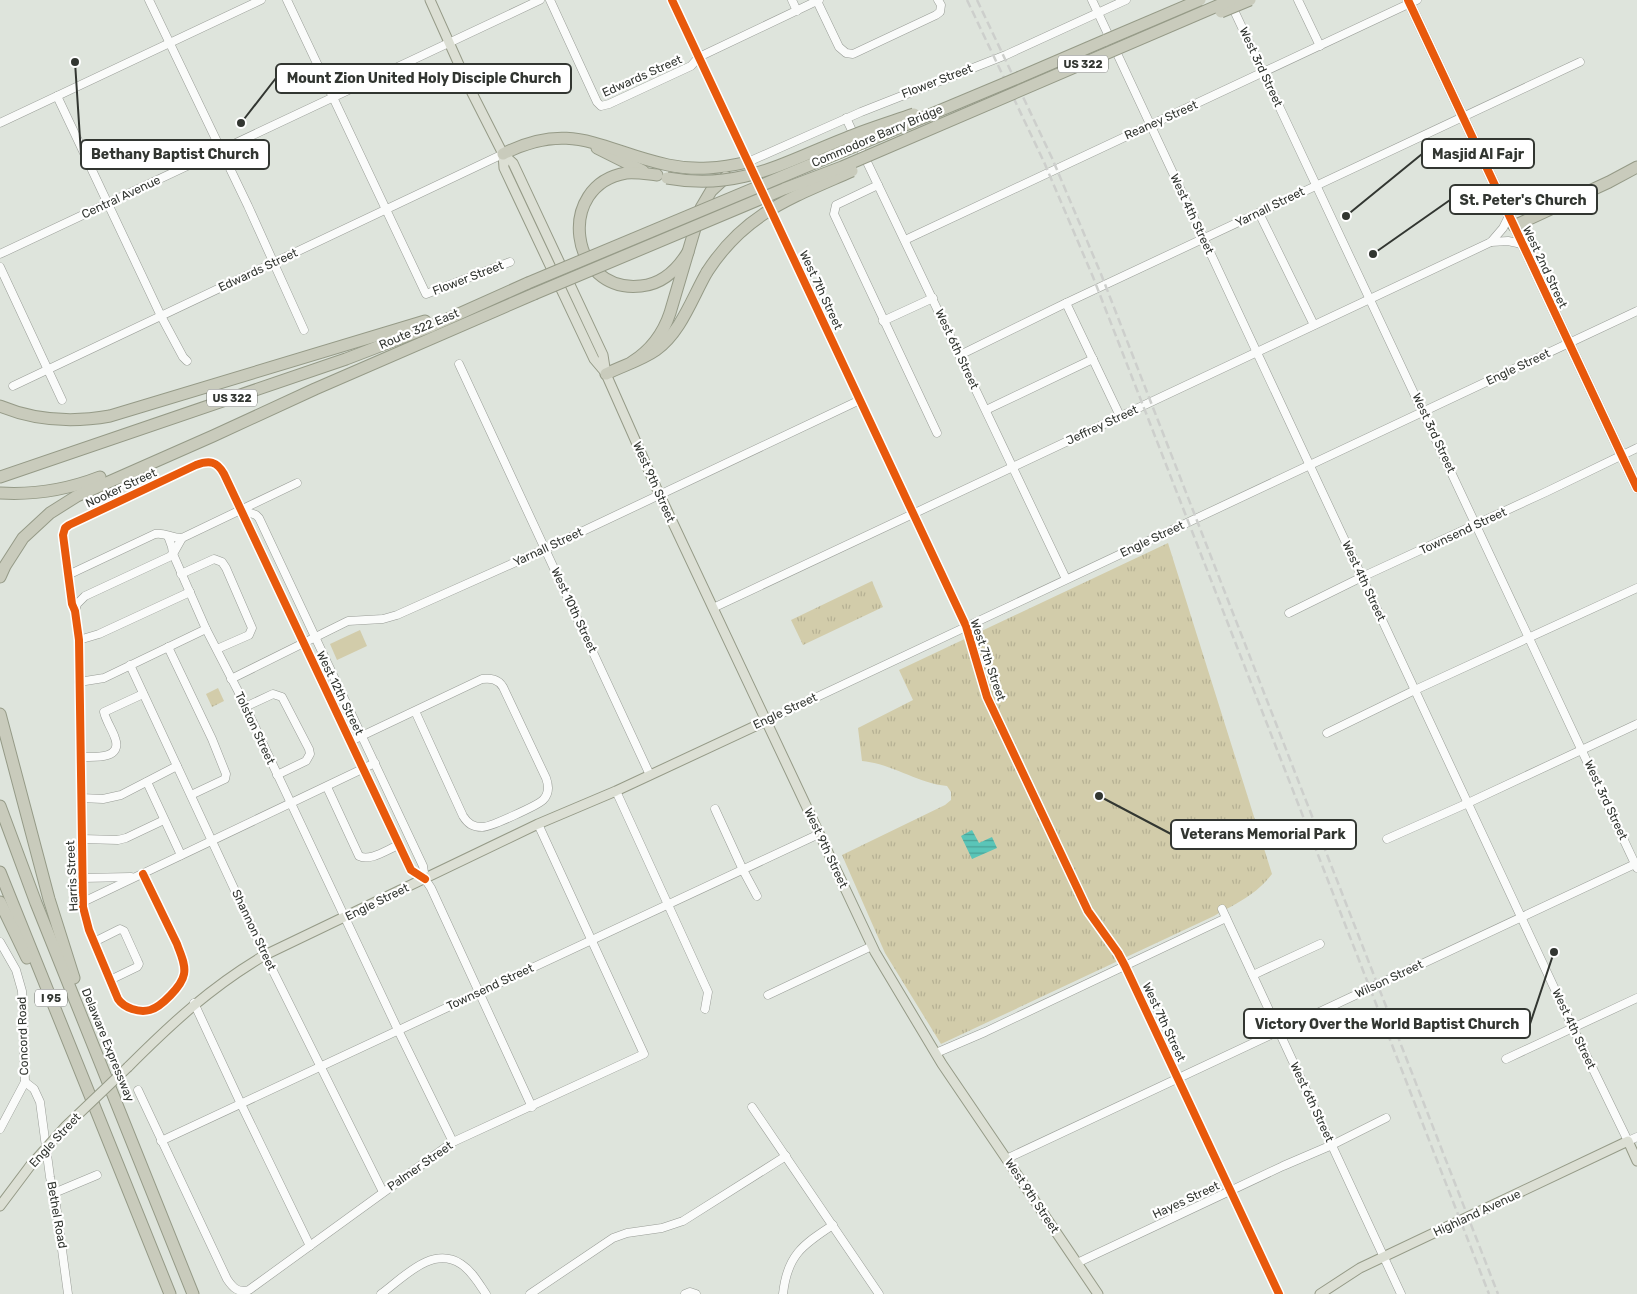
<svg xmlns="http://www.w3.org/2000/svg" width="1637" height="1294" font-family="Rubik,sans-serif">
<defs>
<pattern id="park-tufts" width="24" height="20" patternUnits="userSpaceOnUse" patternTransform="scale(1.25)"><rect width="24" height="20" fill="#d2ccaa"/><path d="M3 7l-1-3M5 7V3M7 7l1-3M15 17l-1-3M17 17v-4M19 17l1-3" fill="none" stroke="#b5b093"/></pattern>
<pattern id="water-rules" width="6" height="5" patternUnits="userSpaceOnUse" patternTransform="scale(1.25)"><rect width="6" height="5" fill="#5ac5b8"/><path d="M0 2.5h6" fill="none" stroke="#4ba196"/></pattern>
</defs>
<rect width="100%" height="100%" fill="#dee4dc"/>
<path fill="#d2ccaa" d="M360,630L367,646L337,660L330,644Z"/>
<g fill="url(#park-tufts)">
<path d="M1168,543L1272,874C1256,895 1237,903 1214,916L941,1044L885,953L842,855L945,805L951,800V792L947,786C917,783 893,764 862,761L858,728L913,700L899,670Z"/>
<path d="M872,581L883,607L803,645L791,620Z"/>
<path d="M218,688L224,701L212,707L206,694Z"/>
</g>
<path fill="url(#water-rules)" d="M972,830L979,843L992,837L997,848L972,859L961,836Z"/>
<g fill="none" stroke-linecap="round" stroke-linejoin="round">
<g stroke="#989c96" stroke-width="9">
<g id="minor">
<path d="M149,0L248,206L304,330"/>
<path d="M287,0L426,294L510,262"/>
<path d="M550,0L597,102L601,106L609,104L691,66L699,57L819,0"/>
<path d="M672,0L755,177"/>
<path d="M792,0L797,11"/>
<path d="M1092,0L1573,1028L1628,1141L1637,1137"/>
<path d="M1298,0L1320,46"/>
<path d="M817,1L839,47L846,53L853,54L936,15L940,12L941,5L938,0"/>
<path d="M1231,4L1637,868"/>
<path d="M57,96L161,316L183,357L187,361"/>
<path d="M846,118L1066,579"/>
<path d="M0,123L261,0"/>
<path d="M748,162L861,112L1006,55L1126,0"/>
<path d="M878,185L836,205L834,214L937,433"/>
<path d="M763,194L966,626L987,697L1088,911L1118,953L1125,966L1279,1294"/>
<path d="M1259,213L1314,325"/>
<path d="M905,240L1417,0"/>
<path d="M1491,242L1508,241L1522,244"/>
<path d="M0,254L540,0"/>
<path d="M0,267L62,400"/>
<path d="M1066,303L1120,416"/>
<path d="M883,321L933,298"/>
<path d="M960,355L1066,303L1580,62"/>
<path d="M459,364L650,775"/>
<path d="M13,386L503,154"/>
<path d="M986,410L1093,359"/>
<path d="M242,510L256,515L259,518L423,866L425,879L431,888L532,1107"/>
<path d="M168,536L172,547L173,554L206,629L238,691L398,1030L453,1142"/>
<path d="M181,574L214,559L222,562L226,568L252,628L249,635L217,649"/>
<path d="M68,575L155,534C164,532 171,538 182,538L297,483"/>
<path d="M713,608L1491,242L1503,228L1509,216"/>
<path d="M75,611L77,604L85,596L169,557L173,554L182,538"/>
<path d="M1289,613L1362,577L1546,492L1637,448"/>
<path d="M79,640L99,634L190,592"/>
<path d="M168,647L212,739L226,774L225,779L191,795"/>
<path d="M130,665L265,955L383,1192"/>
<path d="M231,679L348,621L383,619L397,615L545,549L860,400"/>
<path d="M79,682L104,678L206,629"/>
<path d="M245,707L273,694L282,697L309,749L310,754L306,761L277,775"/>
<path d="M766,721L1637,311"/>
<path d="M1327,733L1415,690L1637,588"/>
<path d="M351,741L482,679C491,678 498,679 503,687L546,778C549,786 549,794 543,800C538,805 489,828 482,827C473,827 468,824 463,816L415,711"/>
<path d="M81,757C93,757 123,760 115,738C112,729 106,721 104,712L143,694"/>
<path d="M147,782L181,855"/>
<path d="M327,787L359,856C370,862 388,849 399,845"/>
<path d="M616,791L708,992L705,1009"/>
<path d="M81,798L103,799L121,795L177,766"/>
<path d="M715,809L743,870L757,896"/>
<path d="M82,839L118,840L126,838L164,820"/>
<path d="M1387,839L1468,803L1637,724"/>
<path d="M143,874L177,944C180,953 186,964 184,974C182,986 161,1007 150,1010C139,1013 124,1008 118,999L89,930L83,907L79,640L75,611L72,604L63,535L65,528L69,525L196,465C209,460 217,461 224,474L411,870L425,879"/>
<path d="M82,878L131,877"/>
<path d="M83,902L375,763"/>
<path d="M1222,909L1401,1294"/>
<path d="M0,942L16,970L22,991L25,1082L0,1129"/>
<path d="M94,942L120,929L124,931L138,962L139,964L137,967L110,980"/>
<path d="M1253,975L1320,944"/>
<path d="M768,995L872,946"/>
<path d="M194,1003L241,1104L310,1246"/>
<path d="M936,1053L985,1032L1226,918"/>
<path d="M1506,1059L1637,998"/>
<path d="M25,1082L34,1089L40,1102L50,1177L56,1205L68,1294"/>
<path d="M138,1090L227,1279C233,1288 238,1293 249,1290L453,1142L644,1054L538,824"/>
<path d="M752,1107L879,1294"/>
<path d="M161,1141L819,834"/>
<path d="M1006,1159L1637,863"/>
<path d="M54,1193L97,1175"/>
<path d="M1077,1263L1283,1166L1332,1145L1386,1118"/>
<path d="M381,1294C403,1278 432,1245 461,1264C472,1271 479,1284 486,1294"/>
<path d="M530,1294L613,1238L627,1233L662,1228L683,1221L786,1156"/>
<path d="M685,1294L690,1292L696,1294"/>
<path d="M783,1294C787,1256 802,1245 833,1225"/>
</g>
</g>
<g stroke="#959a87" stroke-width="11">
<g id="major">
<path d="M430,0L469,87L503,154L513,163L603,355L606,374L656,487L875,952L942,1064L1098,1294"/>
<path d="M1408,0L1637,488"/>
<path d="M503,154L504,168L594,359L605,372"/>
<path d="M128,1067C172,1023 212,986 265,955L538,824L616,791L766,721"/>
<path d="M0,1206L30,1166"/>
<path d="M1320,1294L1360,1268L1628,1141L1637,1161"/>
</g>
</g>
<g stroke="#959a87" stroke-width="13">
<g id="highway">
<path d="M1020,77L1106,40"/>
<path d="M597,148L643,171"/>
<path d="M503,154C572,119 602,151 668,165C696,171 721,168 748,162"/>
<path d="M657,175C647,174 637,172 626,173C555,185 569,294 641,286C663,284 677,270 688,252"/>
<path d="M1514,226L1609,182L1637,167"/>
<path d="M632,362C651,350 663,334 670,313L701,208L711,191L726,177"/>
<path d="M606,374C622,366 642,360 656,350C681,332 692,298 707,272"/>
<path d="M0,406C36,421 71,423 110,416L425,321"/>
<path d="M0,477L346,359L432,326L528,283"/>
<path d="M0,493C33,495 69,489 100,477"/>
<path d="M0,577L5,566L23,538L50,513L77,496L213,436L315,389L534,294"/>
<path d="M0,714L49,899L74,978"/>
<path d="M0,806L36,903L193,1294"/>
<path d="M0,872L170,1294"/>
<path d="M0,902L27,958"/>
</g>
</g>
<use href="#minor" stroke="#fafbfa" stroke-width="8"/>
<use href="#major" stroke="#dcdfd4" stroke-width="9"/>
<use href="#highway" stroke="#c9cbbc" stroke-width="11"/>
<g stroke="#cdcfcc" stroke-width="2.5" stroke-dasharray="8 4" stroke-linecap="butt">
<path d="M967,0L1044,162L1093,277L1489,1294"/>
<path d="M977,0L1052,158L1101,274L1498,1294"/>
</g>
<g stroke="#959a87" stroke-width="11" stroke-linecap="butt">
<path id="major-bridge" d="M30,1166L66,1126L128,1067"/>
</g>
<g stroke="#959a87" stroke-width="13" stroke-linecap="butt">
<g id="highway-bridge">
<path d="M1221,12L1250,0"/>
<path d="M1106,40L1200,0"/>
<path d="M667,178C739,191 782,163 846,138C868,129 891,122 914,114"/>
<path d="M707,272C745,213 791,198 852,171"/>
<path d="M528,283L1020,77"/>
<path d="M534,294L784,189L842,167L1231,0"/>
</g>
</g>
<use href="#major-bridge" stroke="#dcdfd4" stroke-width="9"/>
<use href="#highway-bridge" stroke="#c9cbbc" stroke-width="11"/>
<g stroke="#fff" stroke-width="11">
<g id="cycleway">
<path d="M672,0L966,626L987,697L1088,911L1118,953L1125,966L1279,1294"/>
<path d="M1408,0L1637,488"/>
<path d="M143,874L177,944C180,953 186,964 184,974C182,986 161,1007 150,1010C139,1013 124,1008 118,999L89,930L83,907L79,640L75,611L72,604L63,535L65,528L69,525L196,465C209,460 217,461 224,474L411,870L425,879"/>
</g>
</g>
<use href="#cycleway" stroke="#e8590c" stroke-width="8"/>
</g>
<g text-anchor="middle" stroke-width="4.5" stroke-linejoin="round" paint-order="stroke">
<g fill="#fff" stroke="#70726f" stroke-width="1">
<rect x="1058" y="55.5" width="50" height="17" rx="4"/>
<rect x="207" y="389.5" width="50" height="17" rx="4"/>
<rect x="35" y="989.5" width="32" height="17" rx="4"/>
</g>
<g font-size="11" font-weight="bold" fill="#323631">
<text x="1083" y="68">US 322</text>
<text x="232" y="402">US 322</text>
<text x="51" y="1002">I 95</text>
</g>
<g font-size="12" fill="#323631" stroke="#fff">
<text transform="translate(1261 67) rotate(65)" y="4">West 3rd Street</text>
<text transform="translate(642 76) rotate(-24)" y="4">Edwards Street</text>
<text transform="translate(937 81) rotate(-21)" y="4">Flower Street</text>
<text transform="translate(1161 120) rotate(-24)" y="4">Reaney Street</text>
<text transform="translate(877 136) rotate(-23)" y="4">Commodore Barry Bridge</text>
<text transform="translate(121 197) rotate(-25)" y="4">Central Avenue</text>
<text transform="translate(1270 207) rotate(-26)" y="4">Yarnall Street</text>
<text transform="translate(1192 214) rotate(65)" y="4">West 4th Street</text>
<text transform="translate(1545 267) rotate(65)" y="4">West 2nd Street</text>
<text transform="translate(258 270) rotate(-25)" y="4">Edwards Street</text>
<text transform="translate(468 278) rotate(-21)" y="4">Flower Street</text>
<text transform="translate(821 290) rotate(65)" y="4">West 7th Street</text>
<text transform="translate(419 329) rotate(-23)" y="4">Route 322 East</text>
<text transform="translate(957 349) rotate(65)" y="4">West 6th Street</text>
<text transform="translate(1518 367) rotate(-25)" y="4">Engle Street</text>
<text transform="translate(1102 425) rotate(-25)" y="4">Jeffrey Street</text>
<text transform="translate(1434 433) rotate(65)" y="4">West 3rd Street</text>
<text transform="translate(654 482) rotate(66)" y="4">West 9th Street</text>
<text transform="translate(121 488) rotate(-25)" y="4">Nooker Street</text>
<text transform="translate(1463 531) rotate(-25)" y="4">Townsend Street</text>
<text transform="translate(1152 539) rotate(-25)" y="4">Engle Street</text>
<text transform="translate(548 547) rotate(-25)" y="4">Yarnall Street</text>
<text transform="translate(1364 581) rotate(65)" y="4">West 4th Street</text>
<text transform="translate(574 610) rotate(65)" y="4">West 10th Street</text>
<text transform="translate(988 660) rotate(71)" y="4">West 7th Street</text>
<text transform="translate(340 693) rotate(64)" y="4">West 12th Street</text>
<text transform="translate(785 711) rotate(-25)" y="4">Engle Street</text>
<text transform="translate(255 728) rotate(65)" y="4">Tolston Street</text>
<text transform="translate(1606 800) rotate(65)" y="4">West 3rd Street</text>
<text transform="translate(826 848) rotate(65)" y="4">West 9th Street</text>
<text transform="translate(72 876) rotate(-93)" y="4">Harris Street</text>
<text transform="translate(377 902) rotate(-26)" y="4">Engle Street</text>
<text transform="translate(254 930) rotate(65)" y="4">Shannon Street</text>
<text transform="translate(1389 979) rotate(-25)" y="4">Wilson Street</text>
<text transform="translate(490 987) rotate(-25)" y="4">Townsend Street</text>
<text transform="translate(1164 1022) rotate(65)" y="4">West 7th Street</text>
<text transform="translate(1574 1029) rotate(65)" y="4">West 4th Street</text>
<text transform="translate(23 1036) rotate(-92)" y="4">Concord Road</text>
<text transform="translate(108 1045) rotate(68)" y="4">Delaware Expressway</text>
<text transform="translate(1312 1102) rotate(65)" y="4">West 6th Street</text>
<text transform="translate(55 1140) rotate(-47)" y="4">Engle Street</text>
<text transform="translate(420 1166) rotate(-35)" y="4">Palmer Street</text>
<text transform="translate(1032 1196) rotate(56)" y="4">West 9th Street</text>
<text transform="translate(1186 1200) rotate(-25)" y="4">Hayes Street</text>
<text transform="translate(1477 1213) rotate(-25)" y="4">Highland Avenue</text>
<text transform="translate(57 1215) rotate(80)" y="4">Bethel Road</text>
</g>
</g>
<path fill="none" stroke="#323631" stroke-width="2" d="M241 123L276 78M1346 216L1422 154M75 62L81 154M1373 254L1450 200M1099 796L1171 834M1554 952L1530 1024"/>
<g fill="#323631" stroke="#fff" stroke-width="2">
<circle cx="241" cy="123" r="5"/>
<circle cx="1346" cy="216" r="5"/>
<circle cx="75" cy="62" r="5"/>
<circle cx="1373" cy="254" r="5"/>
<circle cx="1099" cy="796" r="5"/>
<circle cx="1554" cy="952" r="5"/>
</g>
<g fill="#fff" stroke="#323631" stroke-width="2">
<rect x="276" y="64" width="295" height="29" rx="5"/>
<rect x="1422" y="139" width="112" height="29" rx="5"/>
<rect x="81" y="140" width="188" height="29" rx="5"/>
<rect x="1450" y="185" width="147" height="29" rx="5"/>
<rect x="1171" y="820" width="185" height="29" rx="5"/>
<rect x="1244" y="1009" width="286" height="29" rx="5"/>
</g>
<g font-size="14" text-anchor="middle" font-weight="bold" fill="#323631">
<text x="424" y="83">Mount Zion United Holy Disciple Church</text>
<text x="1478" y="159">Masjid Al Fajr</text>
<text x="175" y="159">Bethany Baptist Church</text>
<text x="1523" y="205">St. Peter's Church</text>
<text x="1263" y="839">Veterans Memorial Park</text>
<text x="1387" y="1029">Victory Over the World Baptist Church</text>
</g>
</svg>
